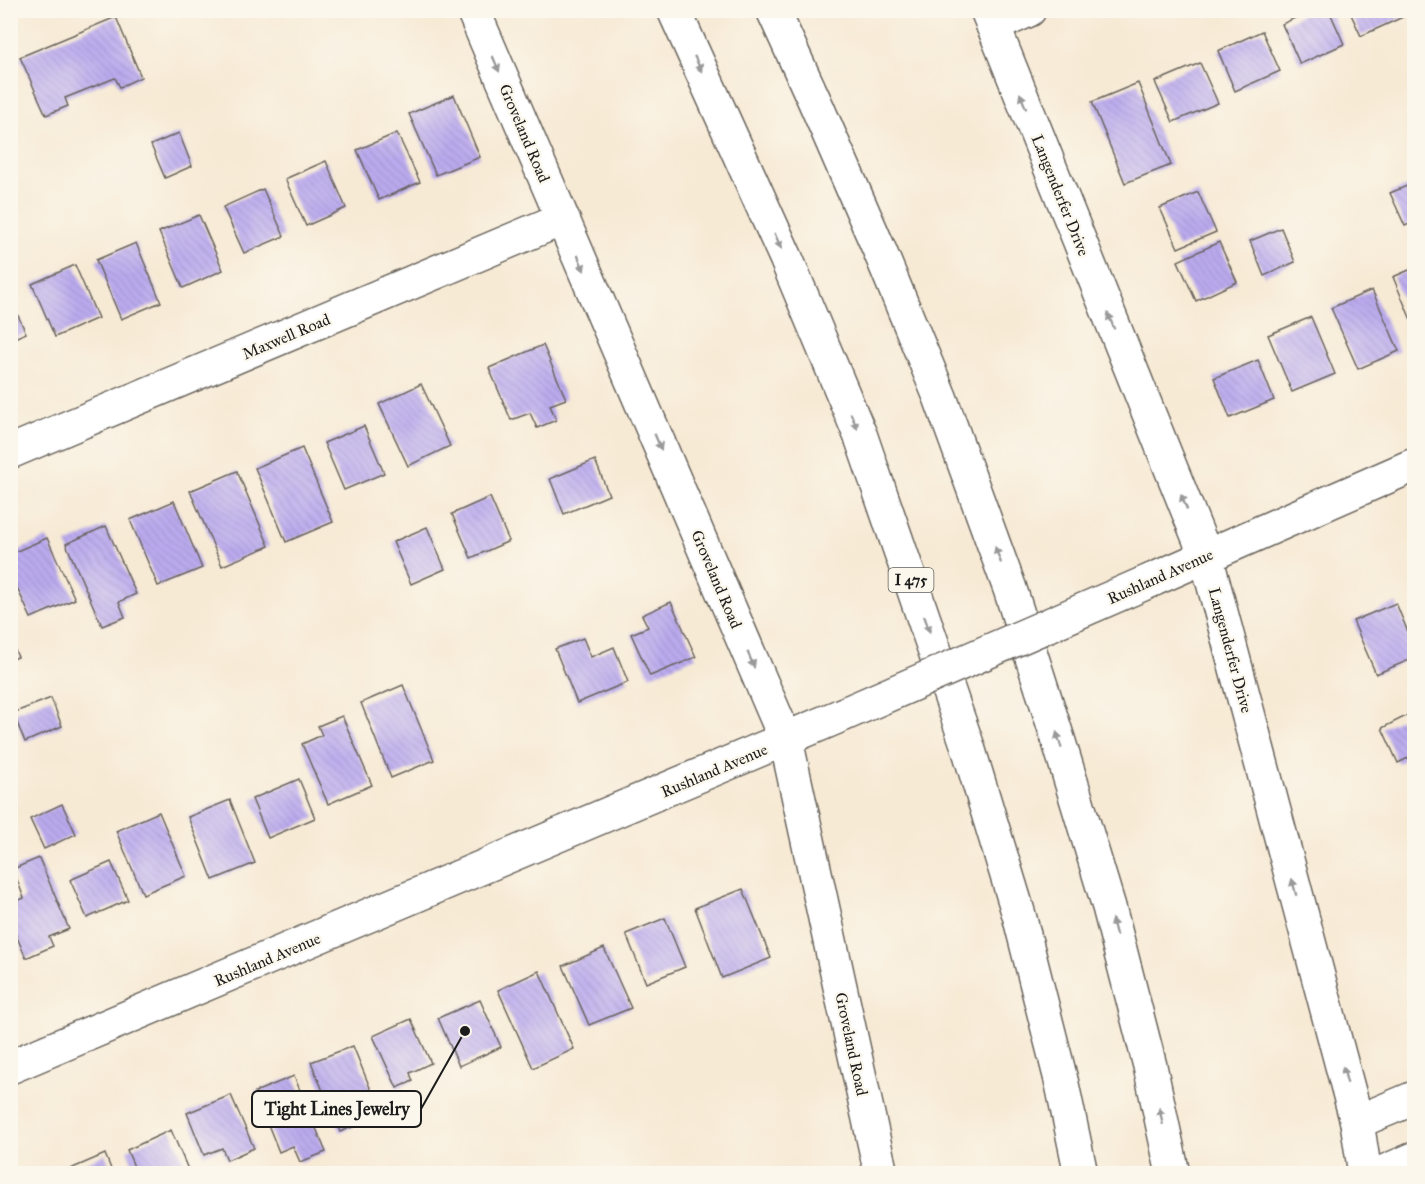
<svg xmlns="http://www.w3.org/2000/svg" width="1425" height="1184" font-family="'IM FELL Great Primer',serif">
<defs>
<pattern id="building-back-hatch" width="6" height="6" patternUnits="userSpaceOnUse" patternTransform="scale(1.5)"><rect width="6" height="6" fill="#bbabef"/><path d="M-1 5l2 2M0 0l6 6M5-1l2 2" fill="none" stroke="#a093cc"/></pattern>
</defs>
<rect width="100%" height="100%" fill="#fbf7ec"/>
<filter id="ink" filterUnits="userSpaceOnUse"><feTurbulence type="fractalNoise" baseFrequency=".0167" numOctaves="2"/><feDisplacementMap in="SourceGraphic" scale="12" xChannelSelector="R" yChannelSelector="G"/><feConvolveMatrix kernelMatrix="1 2 1 2 8 2 1 2 1" color-interpolation-filters="sRGB"/></filter>
<filter id="wash" filterUnits="userSpaceOnUse"><feTurbulence type="fractalNoise" baseFrequency=".008" numOctaves="4" result="noise"/><feDisplacementMap in="SourceGraphic" scale="24" xChannelSelector="R" yChannelSelector="G"/><feGaussianBlur stdDeviation="1.35" result="paint"/><feColorMatrix in="noise" values="0 0 0 0 0 0 0 0 0 0 0 0 0 0 0 0 0 1.4 0 .05"/><feComposite in="paint" operator="in"/></filter>
<g filter="url(#wash)">
<rect width="100%" height="100%" fill="#f7ead5"/>
<g id="blocks">
<g fill="url(#building-back-hatch)">
<path d="M1312,10H1329L1344,44L1300,64L1282,24Z"/>
<path d="M1349,10H1403L1405,16L1361,36Z"/>
<path d="M116,17L141,77L120,87L115,78L65,98L68,106L46,115L20,57Z"/>
<path d="M1262,31L1280,71L1235,91L1218,51Z"/>
<path d="M1200,63L1218,103L1173,122L1155,82Z"/>
<path d="M1138,83L1171,165L1125,183L1092,102Z"/>
<path d="M454,95L480,157L436,175L409,114Z"/>
<path d="M179,133L192,166L165,178L151,145Z"/>
<path d="M397,133L420,182L379,200L357,150Z"/>
<path d="M326,161L346,208L306,226L285,179Z"/>
<path d="M1414,183V222L1405,226L1390,193Z"/>
<path d="M263,189L284,236L244,253L223,207Z"/>
<path d="M1198,192L1216,232L1178,248L1160,208Z"/>
<path d="M199,215L223,270L183,288L159,232Z"/>
<path d="M1281,228L1295,262L1264,276L1250,241Z"/>
<path d="M1219,242L1237,282L1196,301L1178,261Z"/>
<path d="M136,243L161,302L121,319L96,260Z"/>
<path d="M75,265L98,318L55,337L32,284Z"/>
<path d="M1414,268V327L1393,277Z"/>
<path d="M1372,290L1399,351L1358,369L1331,308Z"/>
<path d="M10,298L26,333L10,340Z"/>
<path d="M1311,317L1335,374L1292,392L1268,335Z"/>
<path d="M543,345L566,399L550,405L556,420L537,428L530,413L511,420L489,368Z"/>
<path d="M1258,360L1274,400L1230,418L1214,378Z"/>
<path d="M421,384L450,446L408,466L379,404Z"/>
<path d="M364,426L384,473L344,490L324,443Z"/>
<path d="M302,448L333,522L286,542L255,468Z"/>
<path d="M595,460L609,495L564,514L550,479Z"/>
<path d="M237,471L269,546L222,566L190,491Z"/>
<path d="M490,497L509,541L471,558L452,514Z"/>
<path d="M174,501L202,568L158,586L130,520Z"/>
<path d="M106,526L136,594L119,602L125,617L102,626L66,544Z"/>
<path d="M427,527L445,569L411,584L393,542Z"/>
<path d="M47,538L75,599L31,618L10,572V554Z"/>
<path d="M671,602L696,657L650,676L631,634L648,627L642,615Z"/>
<path d="M1396,603L1414,647V658L1376,674L1353,621Z"/>
<path d="M583,638L591,657L614,647L628,682L577,703L555,649Z"/>
<path d="M10,639L18,657L10,660Z"/>
<path d="M403,685L434,760L391,778L361,703Z"/>
<path d="M51,698L62,726L25,742L13,713Z"/>
<path d="M1414,712V755L1398,763L1382,728Z"/>
<path d="M342,716L372,785L328,804L302,744L322,735L318,726Z"/>
<path d="M299,779L315,818L268,838L252,799Z"/>
<path d="M230,800L255,863L213,880L188,817Z"/>
<path d="M62,804L76,834L44,849L30,819Z"/>
<path d="M159,812L186,876L143,894L116,831Z"/>
<path d="M39,858L69,929L49,937L53,946L26,958L10,921V904L24,898L13,869Z"/>
<path d="M111,862L128,900L87,918L70,880Z"/>
<path d="M743,889L771,958L722,978L695,908Z"/>
<path d="M665,918L685,967L646,983L626,934Z"/>
<path d="M604,948L631,1008L589,1025L563,966Z"/>
<path d="M539,971L574,1049L533,1068L498,990Z"/>
<path d="M480,1000L501,1047L459,1066L438,1018Z"/>
<path d="M411,1019L431,1063L410,1073L413,1081L397,1088L373,1036Z"/>
<path d="M353,1046L371,1090L362,1094L372,1119L340,1132L311,1062Z"/>
<path d="M294,1076L326,1152L300,1162L293,1146L279,1152L255,1092Z"/>
<path d="M231,1095L254,1148L227,1160L222,1148L204,1155L187,1113Z"/>
<path d="M171,1130L190,1174H137L127,1150Z"/>
<path d="M105,1154L113,1174H59Z"/>
</g>
</g>
</g>
<g filter="url(#ink)">
<use href="#blocks" fill-opacity="0" stroke="#69645d" stroke-width="1.5"/>
<g fill="none" stroke-linecap="round" stroke-linejoin="round">
<g stroke="#69645d" stroke-width="36">
<g id="street">
<path d="M473,10L786,740L881,1174"/>
<path d="M987,10L1206,556L1357,1122L1365,1174"/>
<path d="M993,26L1029,10"/>
<path d="M10,452L562,219"/>
<path d="M1152,580L1414,465"/>
<path d="M10,1067L842,715"/>
<path d="M1357,1122L1414,1098"/>
<path d="M1379,1174L1414,1159"/>
</g>
</g>
<g stroke="#69645d" stroke-width="36">
<g id="highway">
<path d="M674,10L786,258L861,437L968,747L1019,915L1062,1084L1081,1174"/>
<path d="M773,10L815,102L879,249L940,397L1010,589L1059,742L1109,907L1150,1066L1173,1174"/>
</g>
</g>
<use href="#street" stroke="#fff" stroke-width="33"/>
<use href="#highway" stroke="#fff" stroke-width="33"/>
<g stroke="#69645d" stroke-width="36" stroke-linecap="butt">
<path id="street-bridge" d="M842,715L1152,580"/>
</g>
<use href="#street-bridge" stroke="#fff" stroke-width="33"/>
</g>
<defs><path id="oneway-solid" d="M-6-.8H1V-3.2L6.5 0L1 3.2V.8H-6Z" transform="scale(1.5)"/></defs>
<g fill="#999">
<use href="#oneway-solid" transform="translate(496 64) rotate(67)"/>
<use href="#oneway-solid" transform="translate(698 64) rotate(65)"/>
<use href="#oneway-solid" transform="translate(1023 101) rotate(-112)"/>
<use href="#oneway-solid" transform="translate(778 241) rotate(66)"/>
<use href="#oneway-solid" transform="translate(581 263) rotate(67)"/>
<use href="#oneway-solid" transform="translate(1111 321) rotate(-112)"/>
<use href="#oneway-solid" transform="translate(854 421) rotate(67)"/>
<use href="#oneway-solid" transform="translate(658 442) rotate(67)"/>
<use href="#oneway-solid" transform="translate(1184 502) rotate(-112)"/>
<use href="#oneway-solid" transform="translate(998 555) rotate(-110)"/>
<use href="#oneway-solid" transform="translate(927 624) rotate(71)"/>
<use href="#oneway-solid" transform="translate(751 660) rotate(67)"/>
<use href="#oneway-solid" transform="translate(1059 740) rotate(-107)"/>
<use href="#oneway-solid" transform="translate(1294 887) rotate(-105)"/>
<use href="#oneway-solid" transform="translate(1114 927) rotate(-105)"/>
<use href="#oneway-solid" transform="translate(1345 1075) rotate(-105)"/>
<use href="#oneway-solid" transform="translate(1161 1116) rotate(-102)"/>
</g>
</g>
<g text-anchor="middle" stroke-width="4.5" stroke-linejoin="round" paint-order="stroke">
<rect fill="#fbf7ec" stroke="#5f5e5a" stroke-width="1.5" x="888.5" y="568" width="45" height="24" rx="4.5"/>
<g font-size="15" font-weight="bold" fill="#1c1c1c">
<text x="911" y="585">I 475</text>
</g>
<g font-size="16" fill="#1c1c1c" stroke="#fbf7ec">
<text transform="translate(525 133) rotate(67)" y="6">Groveland Road</text>
<text transform="translate(1061 195) rotate(68)" y="6">Langenderfer Drive</text>
<text transform="translate(286 336) rotate(-23)" y="6">Maxwell Road</text>
<text transform="translate(1160 576) rotate(-24)" y="6">Rushland Avenue</text>
<text transform="translate(717 579) rotate(67)" y="6">Groveland Road</text>
<text transform="translate(1231 650) rotate(75)" y="6">Langenderfer Drive</text>
<text transform="translate(714 770) rotate(-23)" y="6">Rushland Avenue</text>
<text transform="translate(267 959) rotate(-23)" y="6">Rushland Avenue</text>
<text transform="translate(852 1044) rotate(78)" y="6">Groveland Road</text>
</g>
</g>
<path fill="none" stroke="#1c1c1c" stroke-width="2" d="M465 1031L421 1109"/>
<circle fill="#1c1c1c" stroke="#fbf7ec" stroke-width="2" cx="465" cy="1031" r="6"/>
<rect fill="#fbf7ec" stroke="#1c1c1c" stroke-width="2" x="252" y="1091" width="169" height="36" rx="6"/>
<g font-size="18" text-anchor="middle" font-weight="bold" fill="#1c1c1c">
<text x="337" y="1115">Tight Lines Jewelry</text>
</g>
<rect width="1425" height="1184" fill="none" stroke="#fbf7ec" stroke-width="36"/>
</svg>
